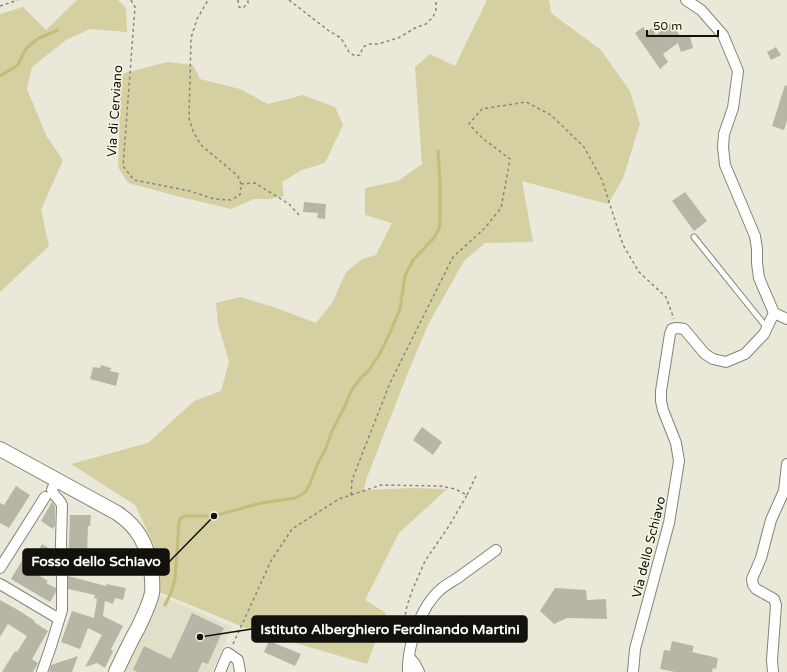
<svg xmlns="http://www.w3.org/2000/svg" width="787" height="672" font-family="'Varela Round',sans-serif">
<rect width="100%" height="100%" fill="#eae9d9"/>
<path fill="#e1dfc7" d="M157,594L232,627L212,672H121Z"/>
<g fill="#d4d0a1">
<path d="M77,0H118L126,8L127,32L90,29L66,40L32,67L27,89L47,137L63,160L41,210L49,246L0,292V14L23,7L46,30Z"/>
<path d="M487,0H549L551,13L601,50L630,91L640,124L623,178L608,204L522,181L533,242L485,243L464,261L428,325L407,375L366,480L364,490L412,488L447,489L399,533L365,600L386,613L367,664L248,629L159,592L154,545L135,505L71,464L148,443L194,401L221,391L229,362L218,324L216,303L240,297L277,308L316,323L332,303L346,272L362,259L376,255L392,223L365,215V188L398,181L422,164L415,67L430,54L455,66Z"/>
<path d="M167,62L193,65L200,79L240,89L268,104L303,95L335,107L343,125L325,163L302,170L282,182L284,196L270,199H254L231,209L181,197L128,183L118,167L121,74Z"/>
</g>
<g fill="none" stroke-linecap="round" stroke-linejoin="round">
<g stroke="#c3bc7b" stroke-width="3">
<path d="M0,76L18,65L25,50L30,45L39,38L58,30"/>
<path d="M165,605L171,593L175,579L179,523L180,519L184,516H214L261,503L295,498L301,495L306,491L310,484L317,465L326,448L332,431L345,406L351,391L360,379L369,370L379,355L389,335L400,309L405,276L413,260L433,239L439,229L440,223V181L438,151"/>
</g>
</g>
<g fill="#b7b6a6">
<path d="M671,23L681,37H690L693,48L681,52L678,43L663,54L668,62L660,69L635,33L643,27L647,32L652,28L656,35Z"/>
<path d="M776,47L781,55L771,60L767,52Z"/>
<path d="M785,85L787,86V120L784,130L772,126Z"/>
<path d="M685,192L707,221L694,231L672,201Z"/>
<path d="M304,202L326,204L325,219L317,218L318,213L303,212Z"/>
<path d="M101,365L111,368L110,371L119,373L116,386L90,379L93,367L100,368Z"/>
<path d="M422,427L442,442L433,455L413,440Z"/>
<path d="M16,486L30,495L9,528L0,523V503L4,505Z"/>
<path d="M52,502L55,506V525L53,529L41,521Z"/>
<path d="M70,515H91L90,526H88L87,557L90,558L89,568H68Z"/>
<path d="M42,544L55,552V554L40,576L48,581L46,583L56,588V592L50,602L11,579L26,554L34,559Z"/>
<path d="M68,576L106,586V584L126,588L123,600L115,598L113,604L105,601L103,616L123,626L111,649L113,651L105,668L97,663L85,667L102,635L88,628L80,649L61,642L72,611L94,618L97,599L94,598L95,595L68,589Z"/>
<path d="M555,588L586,590L587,600L606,599L607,619L567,618L554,624L540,611Z"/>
<path d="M0,600L18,610L35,621L34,622L48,631L32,659L38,663L33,672H2L15,651L17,652L27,636L8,624L0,637Z"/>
<path d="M192,613L224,628L208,664L202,662L198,672H138L133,670L144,646L171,659Z"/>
<path d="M269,641L301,654L295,666L264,652Z"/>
<path d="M672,641L694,646L692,652L718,658L716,669L713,668L712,672H675L660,669L664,650L670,651Z"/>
<path d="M78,656L72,672H49L51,665Z"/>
</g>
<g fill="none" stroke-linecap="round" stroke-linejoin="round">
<g stroke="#858475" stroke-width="7">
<path id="lane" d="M694,237L767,328"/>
</g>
<g stroke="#858475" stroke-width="12">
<g id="street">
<path d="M686,0L701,10L723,35L738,71L733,108L724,134L723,147L725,165L755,236L757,249V263L759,278L774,313L787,319"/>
<path d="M0,568L45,497"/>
<path d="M0,584L59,619"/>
<path d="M409,657L415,664L419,672"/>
<path d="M42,672L51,646L62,610V577L61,543L62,505C60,499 53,496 52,490L56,480"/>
<path d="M220,672L228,653L238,660L240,672"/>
<path d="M408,672C407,646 421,606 441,589C447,584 453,581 459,577C471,568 484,559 496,550"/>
<path d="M633,672L635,649L669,523L679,461L676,443L663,410L661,401V391L670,334L672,329L677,328L684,329L705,354L713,359L726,362L745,354L764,334L774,313"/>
<path d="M773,672L772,660L776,605L774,599L756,589L753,585L752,579L761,558L771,520L784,491L787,464"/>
</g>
</g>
<g stroke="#858475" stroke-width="16">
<path id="secondary" d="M0,449L117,513C138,527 147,544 151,569C152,577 153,585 152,593C149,606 143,617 138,628C130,642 123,657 116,672"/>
</g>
<g stroke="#88877c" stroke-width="1.5" stroke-dasharray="3 3" stroke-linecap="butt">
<path d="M131,0L135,7L123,166L134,180L190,191L214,199L231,200L240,195L241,184L238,176L201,145L193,131L189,118L191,38L197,19L208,0"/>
<path d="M238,0L239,7L243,8L248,3V0"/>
<path d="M289,0L329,31L341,38L349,52L355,56L360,55L363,47L369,44H378L398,38L417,27L426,24L433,17L436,10V0"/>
<path d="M0,6L18,0"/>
<path d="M241,184L255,183L289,204L300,216"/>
<path d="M351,495L352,480L390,383L453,257L484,229L501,208L510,159L481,137L469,124L482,109L526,102L551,115L584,147L602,180L623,245L639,272L666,297L674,319"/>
<path d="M467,495L476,476"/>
<path d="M233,644L271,561L292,529L339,499L381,485L440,486L455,489L467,495L449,526L425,561L412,591L407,606L404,621V632"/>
</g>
<use href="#lane" stroke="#fff" stroke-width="5"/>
<use href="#street" stroke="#fff" stroke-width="10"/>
<use href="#secondary" stroke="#fff" stroke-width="14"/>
</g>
<g text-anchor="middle" stroke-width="3" stroke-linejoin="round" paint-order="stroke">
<g font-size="13" fill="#12110c" stroke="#f8f7e6">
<text transform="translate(114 111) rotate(-86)" y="5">Via di Cerviano</text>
<text transform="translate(648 547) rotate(-76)" y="5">Via dello Schiavo</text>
</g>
</g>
<path fill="none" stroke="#12110c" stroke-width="1.5" d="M214 516L169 562M200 637L252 629"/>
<g fill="#12110c" stroke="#f8f7e6" stroke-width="1.5">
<circle cx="214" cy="516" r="4"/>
<circle cx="200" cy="637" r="4"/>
</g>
<g fill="#12110c" stroke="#12110c" stroke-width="1.5">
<rect x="23" y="549" width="146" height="26" rx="4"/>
<rect x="252" y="616" width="275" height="26" rx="4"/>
</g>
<g font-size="14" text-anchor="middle" font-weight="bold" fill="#fff">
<text x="96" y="566">Fosso dello Schiavo</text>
<text x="390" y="634">Istituto Alberghiero Ferdinando Martini</text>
</g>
<path d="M647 30v6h71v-6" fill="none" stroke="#12110c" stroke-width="2"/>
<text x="653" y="30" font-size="12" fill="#12110c" stroke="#f8f7e6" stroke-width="3" paint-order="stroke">50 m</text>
</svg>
